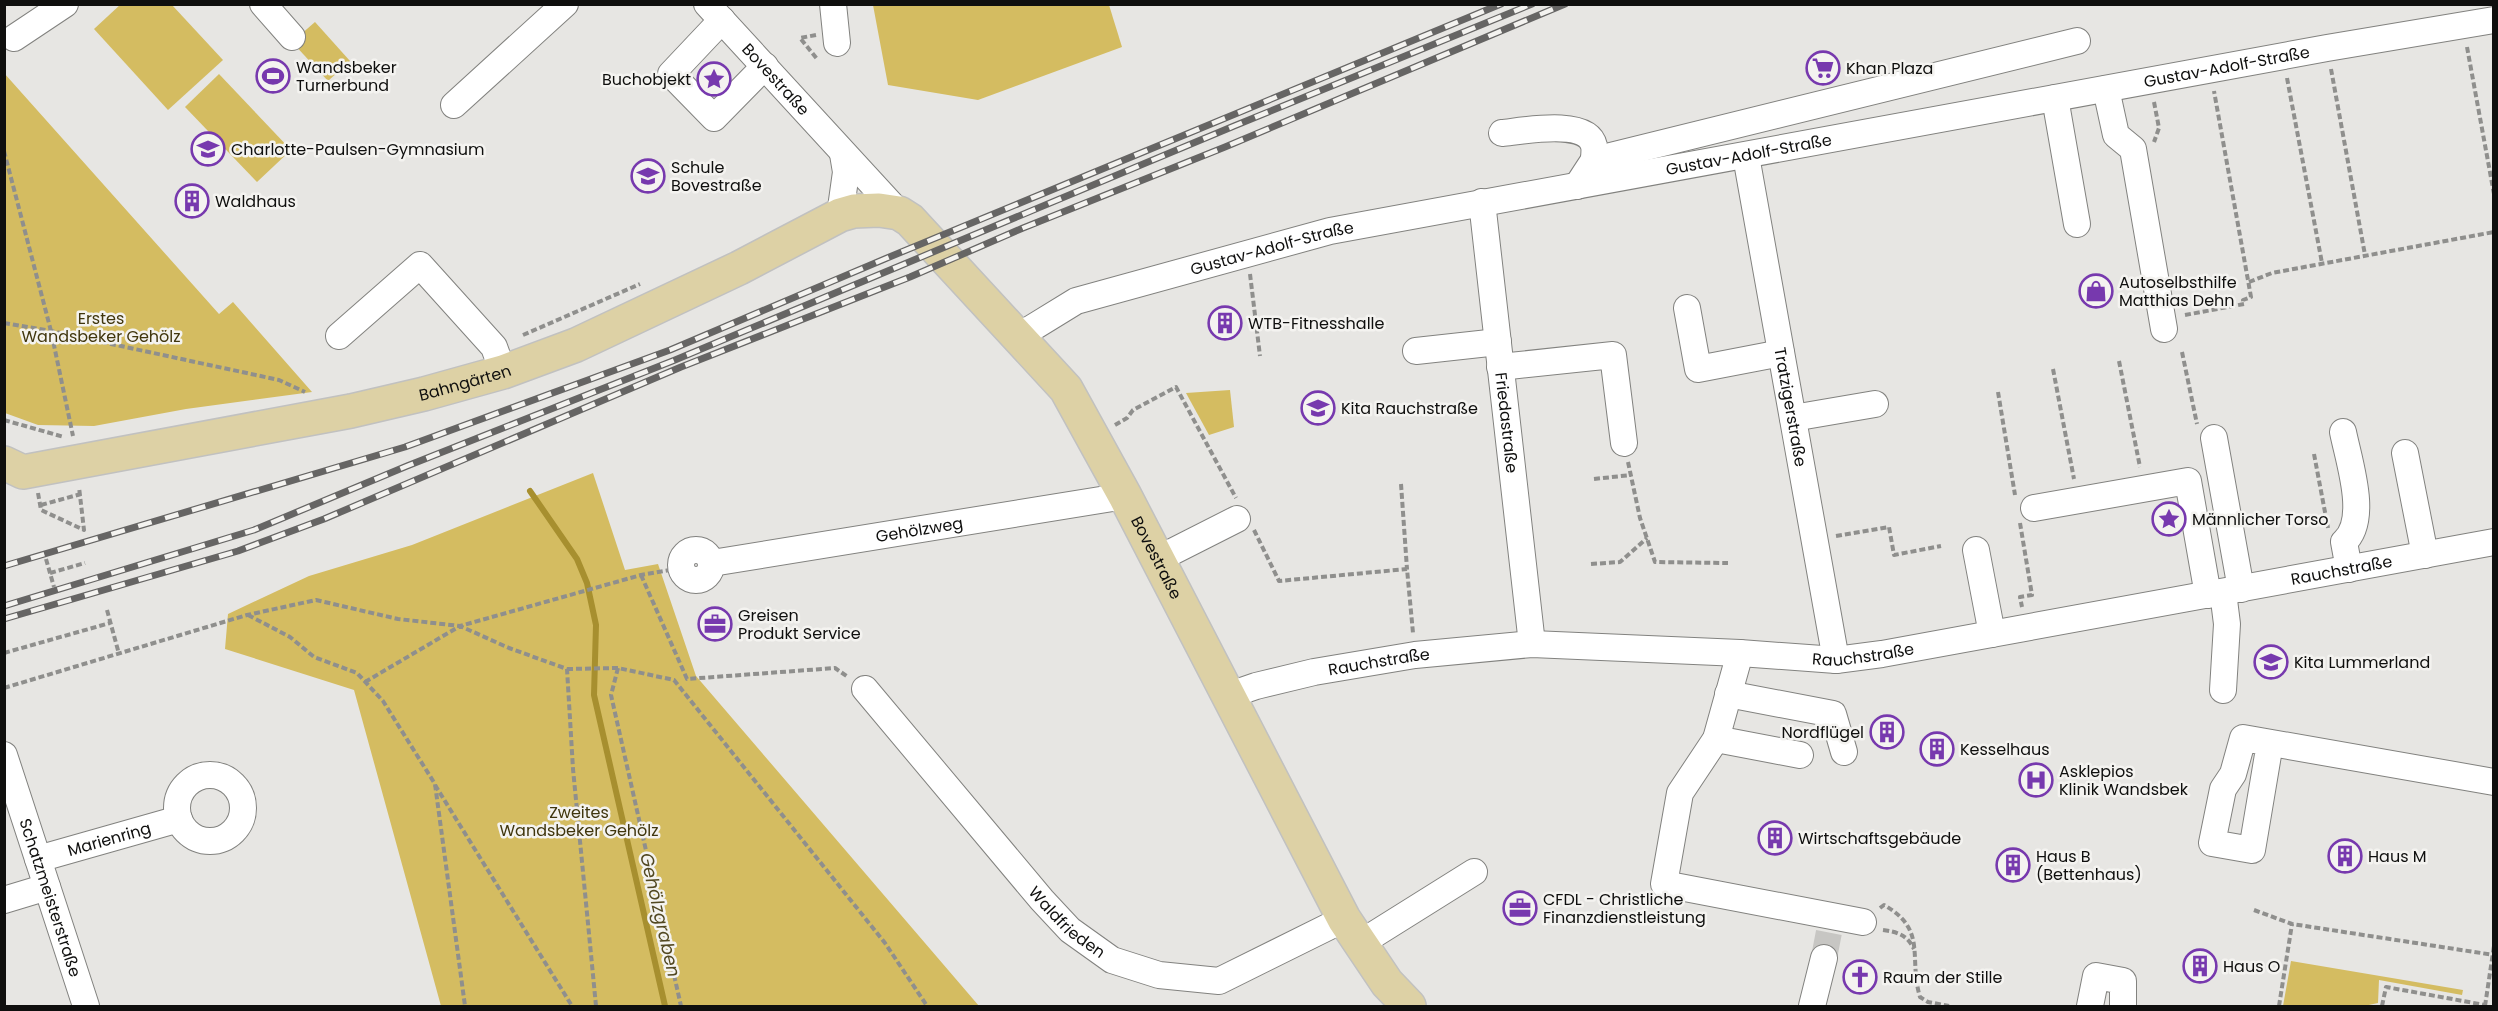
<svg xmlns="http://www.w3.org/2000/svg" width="2498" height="1011" font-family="Poppins,sans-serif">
<rect width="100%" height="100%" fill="#e7e6e3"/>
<g fill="#d4bc61">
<path d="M121,4L172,5L223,60L168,110L94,29Z"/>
<path d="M873,5H1109L1122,47L978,100L888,85Z"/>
<path d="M315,22L350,61L328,81L292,42Z"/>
<path d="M4,73L219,314L233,302L312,392L186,409L94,426L38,425L5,413Z"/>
<path d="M219,74L291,150L257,182L185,107Z"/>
<path d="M1230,390L1234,427L1209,435L1186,393Z"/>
<path d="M593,473L625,570L658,564L696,676L979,1006H441L354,690L225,649L228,614L309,576L412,545Z"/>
<path d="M2291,961L2463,990L2462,995L2379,980L2378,1003L2364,1006H2283Z"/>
</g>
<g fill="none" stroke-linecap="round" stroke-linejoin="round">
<path stroke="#a78f2f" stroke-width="6" d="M530,491L577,559L587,583L596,625L594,695L665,1006"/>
<path stroke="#c7c6c3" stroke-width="26" stroke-dasharray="26 13" stroke-linecap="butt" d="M1824,958L1832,916"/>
<g stroke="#82827f" stroke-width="28">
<g id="minor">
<path d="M263,4L292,37"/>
<path id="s1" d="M707,4L899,213"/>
<path d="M833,4L837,43"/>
<path d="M722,20L671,74L714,118L765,66"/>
<path d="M14,38L65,4"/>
<path d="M2106,89L2116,135L2133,149L2164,329"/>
<path d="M2055,98L2077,224"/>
<path d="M454,105L565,4"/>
<path d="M1502,133C1522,131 1588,118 1594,146C1595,150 1594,156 1594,160"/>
<path id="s2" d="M1746,156L1836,660"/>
<path d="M1577,186L1594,160L2077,41"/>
<path id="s3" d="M1482,202L1532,644"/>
<path d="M840,215L846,172L843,154"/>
<path d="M1687,308L1698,369L1781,353"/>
<path d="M339,336L420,265L494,347L503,372"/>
<path id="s4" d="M1019,336L1076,301L1330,231L2327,48L2494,20"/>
<path d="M1416,351L1498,342"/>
<path d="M1500,367L1613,355L1624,443"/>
<path d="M1793,418L1875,404"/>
<path d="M2343,432C2349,462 2369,520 2344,542L2349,569"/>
<path d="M2214,438L2241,589"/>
<path d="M2405,453L2425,555"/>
<path d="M2034,508L2188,481L2208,595"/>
<circle cx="696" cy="565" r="15"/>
<path d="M1976,550L1992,634"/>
<path d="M1158,559L1237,519"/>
<path id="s5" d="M712,563L1125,496"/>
<path d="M1740,653L1716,739L1680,793L1664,884L1863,922"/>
<path id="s6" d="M865,689L1042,900L1070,930L1112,960L1159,975L1219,981L1344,919"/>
<path d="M2223,690L2227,624L2223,592"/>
<path d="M1728,694L1833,714L1844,752"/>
<path id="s7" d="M1230,695L1256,686L1314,672L1415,655L1532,644L1740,653L1836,660L1882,654L2494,542"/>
<path d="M1716,739L1800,755"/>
<path d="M2270,743L2252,850L2212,843L2223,789L2233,774L2243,738L2494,782"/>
<path id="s8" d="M4,755L86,1006"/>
<circle cx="210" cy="808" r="33"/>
<path id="s9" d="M38,859L179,819"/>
<path d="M4,900L47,887"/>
<path d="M1359,944L1474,872"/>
<path d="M1812,1006L1824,958"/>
<path d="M2090,1006L2096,976L2123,981V1006"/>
</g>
</g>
<g stroke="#c1c1c0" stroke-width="36">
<g id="major">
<path id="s10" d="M4,463L23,472L351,411L424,394L503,372L576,345L739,268L840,215L854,211L879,210L899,213L910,220L1066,389L1125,496L1344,919L1387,983L1409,1006"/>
</g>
</g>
<g stroke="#8f8f8d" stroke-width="4" stroke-dasharray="6 3" stroke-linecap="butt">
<path d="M816,35L800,38L818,60"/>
<path d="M2467,47L2494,194"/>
<path d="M2331,69L2365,255"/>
<path d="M2287,78L2322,263"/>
<path d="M2154,102L2159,128L2154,142"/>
<path d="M4,151L51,331L73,436"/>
<path d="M1250,274L1260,356"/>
<path d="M2249,282L2272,273L2494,232"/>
<path d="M2185,315L2244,304L2243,300L2251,297L2214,91"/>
<path d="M4,323L51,331L279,380L305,392"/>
<path d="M523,335L640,284"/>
<path d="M2182,352L2197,424"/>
<path d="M2119,361L2140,467"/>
<path d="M2053,369L2074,479"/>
<path d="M1998,392L2015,495"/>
<path d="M4,420L64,437"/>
<path d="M1115,425L1127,418L1133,410L1176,387L1236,498"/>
<path d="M2314,454L2328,528"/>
<path d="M1628,462L1640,518L1655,562L1728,563"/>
<path d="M1594,479L1631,475"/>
<path d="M1401,484L1407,569"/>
<path d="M38,493L41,510L84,530L79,487"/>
<path d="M41,505L81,494"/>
<path d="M2020,523L2032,595L2020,597L2022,607"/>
<path d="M1254,530L1279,581L1407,569L1413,633"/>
<path d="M1836,536L1889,527L1894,555L1941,546"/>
<path d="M46,559L54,587"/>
<path d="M1591,564L1620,562L1647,538"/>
<path d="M50,573L85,563"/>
<path d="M641,575L687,679L835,668L848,677"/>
<path d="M107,610L119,654"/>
<path d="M248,615L290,637L314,657L357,673L383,701L435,784L465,1006"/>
<path d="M4,653L110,623"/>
<path d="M618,668L611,695L681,1006"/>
<path d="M567,669L618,668L674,680L885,943L927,1006"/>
<path d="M365,682L460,626L509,648L567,669L573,769L596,1006"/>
<path d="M4,688L247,615L316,600L398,619L460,626L641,575L681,568"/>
<path d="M435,785L572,1006"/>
<path d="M1880,908L1884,905C1928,930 1908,957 1920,997L1928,1002L1949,1006"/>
<path d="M2254,910L2292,924L2494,955"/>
<path d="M1883,930C1898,932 1907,935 1914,949"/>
<path d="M2279,1006L2292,924"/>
<path d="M2382,1006L2386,987L2485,1005"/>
<path d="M2485,1006L2494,946"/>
</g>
<use href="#minor" stroke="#fff" stroke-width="26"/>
<use href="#major" stroke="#ddd1a5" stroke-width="33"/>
<g stroke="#666564" stroke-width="7">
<g id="rail">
<path d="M4,566L405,447L670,350L887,258L1501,4"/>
<path d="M4,606L254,530L407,466L675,360L1234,126L1532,4"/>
<path d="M4,619L238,551L324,519L681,367L910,277L1023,228L1225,147L1565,4"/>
</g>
</g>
<use href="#rail" stroke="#f4f3f0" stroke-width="4.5" stroke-dasharray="14" stroke-linecap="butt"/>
</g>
<defs>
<g id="supermarket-ring" transform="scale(1.725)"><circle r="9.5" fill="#f4f3f0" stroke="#7739ae" stroke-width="1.5"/><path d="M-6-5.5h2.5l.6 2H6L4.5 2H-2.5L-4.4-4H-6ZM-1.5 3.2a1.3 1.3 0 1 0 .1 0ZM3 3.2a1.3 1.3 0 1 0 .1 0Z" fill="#7739ae"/></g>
<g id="stadium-ring" transform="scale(1.725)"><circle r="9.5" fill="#f4f3f0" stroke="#7739ae" stroke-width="1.5"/><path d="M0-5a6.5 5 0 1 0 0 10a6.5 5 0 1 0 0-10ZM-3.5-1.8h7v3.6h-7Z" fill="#7739ae"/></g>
<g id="sight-ring" transform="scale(1.725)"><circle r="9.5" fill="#f4f3f0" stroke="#7739ae" stroke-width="1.5"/><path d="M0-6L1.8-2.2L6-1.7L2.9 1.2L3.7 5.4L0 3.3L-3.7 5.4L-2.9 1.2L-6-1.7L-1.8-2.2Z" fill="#7739ae"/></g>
<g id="school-ring" transform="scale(1.725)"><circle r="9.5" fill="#f4f3f0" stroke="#7739ae" stroke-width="1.5"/><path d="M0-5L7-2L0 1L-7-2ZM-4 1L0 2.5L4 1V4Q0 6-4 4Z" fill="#7739ae"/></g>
<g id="building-ring" transform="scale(1.725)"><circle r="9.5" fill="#f4f3f0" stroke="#7739ae" stroke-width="1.5"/><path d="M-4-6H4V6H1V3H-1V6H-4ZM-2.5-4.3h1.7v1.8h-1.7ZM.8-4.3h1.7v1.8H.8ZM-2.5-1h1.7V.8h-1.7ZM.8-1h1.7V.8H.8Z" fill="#7739ae"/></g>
<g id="shop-ring" transform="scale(1.725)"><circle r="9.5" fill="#f4f3f0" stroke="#7739ae" stroke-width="1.5"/><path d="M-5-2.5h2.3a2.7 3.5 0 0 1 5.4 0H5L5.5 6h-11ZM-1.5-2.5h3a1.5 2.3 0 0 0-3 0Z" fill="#7739ae"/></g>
<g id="office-ring" transform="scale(1.725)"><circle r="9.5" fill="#f4f3f0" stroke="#7739ae" stroke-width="1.5"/><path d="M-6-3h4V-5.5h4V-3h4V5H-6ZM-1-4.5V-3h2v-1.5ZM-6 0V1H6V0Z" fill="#7739ae"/></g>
<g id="hospital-ring" transform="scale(1.725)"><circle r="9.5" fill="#f4f3f0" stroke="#7739ae" stroke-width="1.5"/><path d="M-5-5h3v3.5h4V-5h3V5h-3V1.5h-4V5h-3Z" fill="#7739ae"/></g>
<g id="church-ring" transform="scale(1.725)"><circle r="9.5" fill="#f4f3f0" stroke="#7739ae" stroke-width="1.5"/><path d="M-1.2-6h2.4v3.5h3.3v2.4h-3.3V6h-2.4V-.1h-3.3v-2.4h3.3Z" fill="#7739ae"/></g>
</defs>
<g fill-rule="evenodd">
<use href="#supermarket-ring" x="1823" y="68"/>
<use href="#stadium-ring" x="273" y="76"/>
<use href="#sight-ring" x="714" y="79"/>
<use href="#school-ring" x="208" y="149"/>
<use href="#school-ring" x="648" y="176"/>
<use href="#building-ring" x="192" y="201"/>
<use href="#shop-ring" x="2096" y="291"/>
<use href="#building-ring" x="1225" y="323"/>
<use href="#school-ring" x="1318" y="408"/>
<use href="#sight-ring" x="2169" y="519"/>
<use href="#office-ring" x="715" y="624"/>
<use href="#school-ring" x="2271" y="662"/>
<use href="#building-ring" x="1887" y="732"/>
<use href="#building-ring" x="1937" y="749"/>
<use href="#hospital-ring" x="2036" y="780"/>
<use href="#building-ring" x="1775" y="838"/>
<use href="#building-ring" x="2345" y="856"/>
<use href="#building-ring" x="2013" y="865"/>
<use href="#office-ring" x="1520" y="908"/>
<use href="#building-ring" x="2200" y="966"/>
<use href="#church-ring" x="1860" y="977"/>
</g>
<g text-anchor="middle" stroke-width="5" stroke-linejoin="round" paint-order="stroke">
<g font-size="16" fill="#0f0f0e" stroke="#f4f3f0">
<text dy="6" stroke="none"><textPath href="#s4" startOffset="1242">Gustav-Adolf-Straße</textPath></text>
<text dy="6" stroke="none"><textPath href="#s1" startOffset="102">Bovestraße</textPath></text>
<text dy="6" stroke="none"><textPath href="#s4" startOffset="756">Gustav-Adolf-Straße</textPath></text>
<text dy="6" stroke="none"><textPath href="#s4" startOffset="270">Gustav-Adolf-Straße</textPath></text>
<text dy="6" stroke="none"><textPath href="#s10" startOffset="472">Bahngärten</textPath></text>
<text dy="6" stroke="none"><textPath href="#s2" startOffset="255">Tratzigerstraße</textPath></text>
<text dy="6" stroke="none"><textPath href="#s3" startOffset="222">Friedastraße</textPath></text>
<text dy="6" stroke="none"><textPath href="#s5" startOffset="210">Gehölzweg</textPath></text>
<text dy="6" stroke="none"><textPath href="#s10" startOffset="1378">Bovestraße</textPath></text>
<text dy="6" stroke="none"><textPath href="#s7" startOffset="1125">Rauchstraße</textPath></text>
<text dy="6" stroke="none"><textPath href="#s7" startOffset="639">Rauchstraße</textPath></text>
<text dy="6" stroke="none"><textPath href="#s7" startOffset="153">Rauchstraße</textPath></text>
<text dy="6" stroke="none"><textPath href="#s9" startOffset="74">Marienring</textPath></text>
<text dy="6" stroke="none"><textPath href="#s8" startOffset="150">Schatzmeisterstraße</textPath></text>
<text dy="6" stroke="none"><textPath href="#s6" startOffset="309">Waldfrieden</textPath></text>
</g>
<g font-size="16" fill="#0f0f0e" stroke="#f4f3f0" text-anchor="start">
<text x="296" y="73">Wandsbeker<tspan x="296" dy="18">Turnerbund</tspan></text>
<text x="1846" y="74">Khan Plaza</text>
<text x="691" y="85" text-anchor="end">Buchobjekt</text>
<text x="231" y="155">Charlotte-Paulsen-Gymnasium</text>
<text x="671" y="173">Schule<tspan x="671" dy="18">Bovestraße</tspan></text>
<text x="215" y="207">Waldhaus</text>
<text x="2119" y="288">Autoselbsthilfe<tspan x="2119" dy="18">Matthias Dehn</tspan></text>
<text x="1248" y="329">WTB-Fitnesshalle</text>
<text x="1341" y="414">Kita Rauchstraße</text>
<text x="2192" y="525">Männlicher Torso</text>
<text x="738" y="621">Greisen<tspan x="738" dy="18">Produkt Service</tspan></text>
<text x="2294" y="668">Kita Lummerland</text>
<text x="1864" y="738" text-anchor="end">Nordflügel</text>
<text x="1960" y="755">Kesselhaus</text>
<text x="2059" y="777">Asklepios<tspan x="2059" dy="18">Klinik Wandsbek</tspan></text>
<text x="1798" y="844">Wirtschaftsgebäude</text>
<text x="2036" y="862">Haus B<tspan x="2036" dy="18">(Bettenhaus)</tspan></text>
<text x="2368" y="862">Haus M</text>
<text x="1543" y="905">CFDL - Christliche<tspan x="1543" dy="18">Finanzdienstleistung</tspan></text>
<text x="2223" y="972">Haus O</text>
<text x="1883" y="983">Raum der Stille</text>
</g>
<g font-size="16" fill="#40360d" stroke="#f4f3f0">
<text x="101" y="324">Erstes<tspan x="101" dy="18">Wandsbeker Gehölz</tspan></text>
<text x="579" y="818">Zweites<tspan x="579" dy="18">Wandsbeker Gehölz</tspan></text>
</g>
<g font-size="18" font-style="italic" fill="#524821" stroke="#f4f3f0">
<text transform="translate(660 915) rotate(77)" y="6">Gehölzgraben</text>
</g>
</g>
<rect width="2498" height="1011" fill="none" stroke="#0f0f0e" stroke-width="12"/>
</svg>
